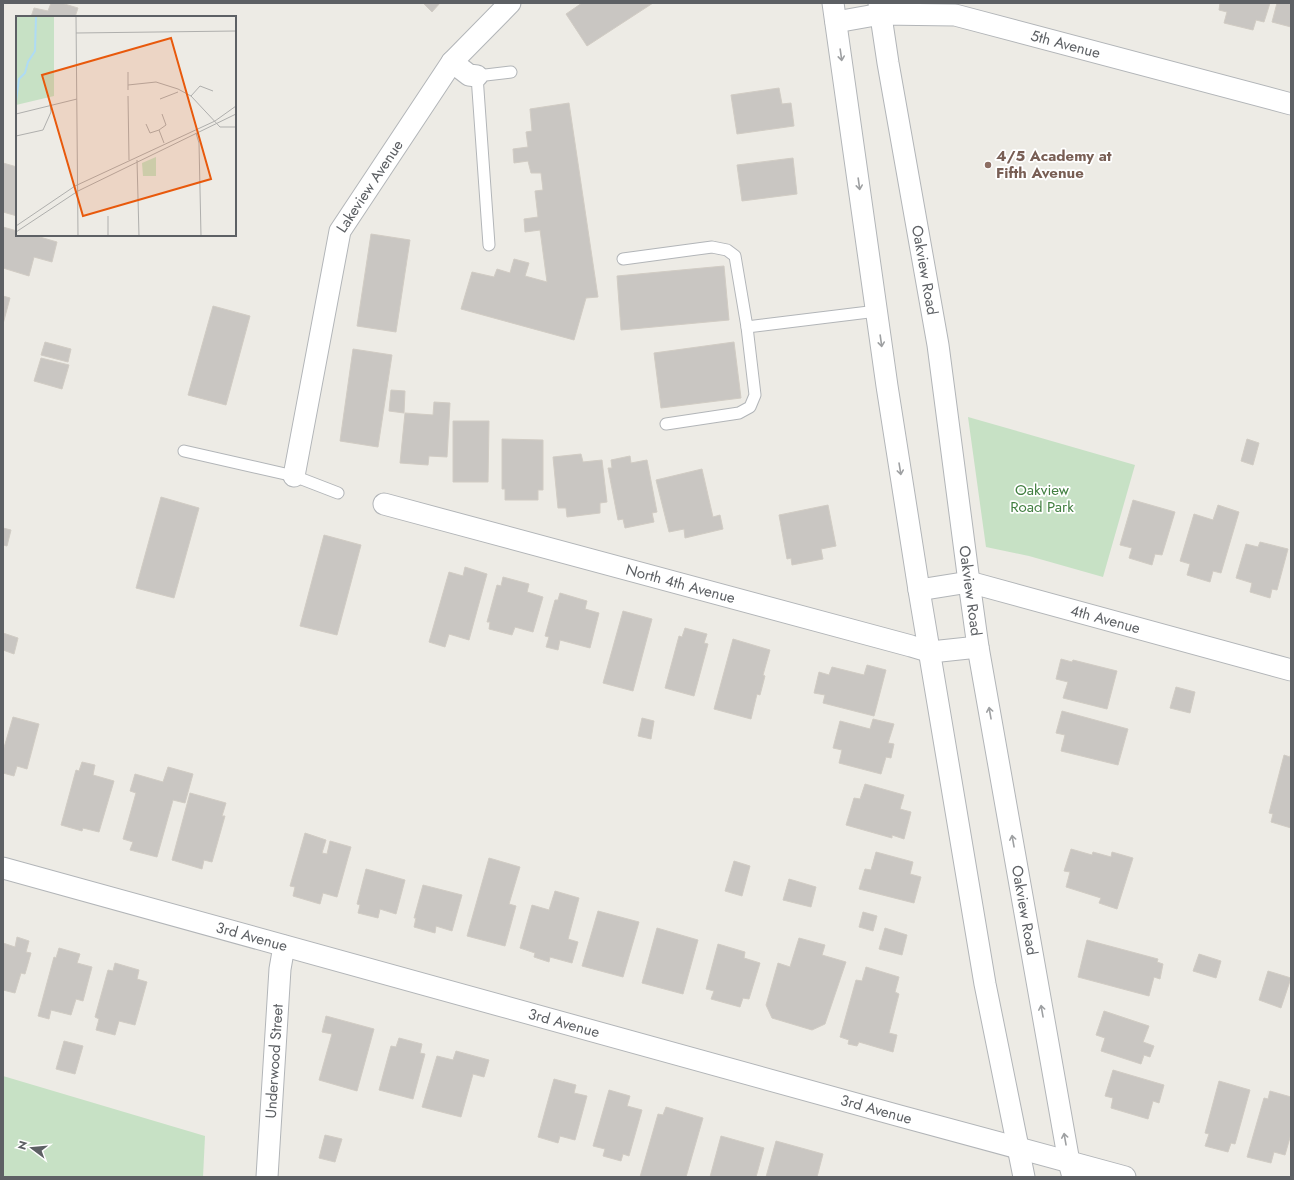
<svg xmlns="http://www.w3.org/2000/svg" width="1294" height="1180" font-family="Jost,sans-serif">
<rect width="100%" height="100%" fill="#edebe5"/>
<g fill="#c7e1c5">
<path d="M968,417L1135,465L1103,577L1029,556L986,547Z"/>
<path d="M3,1076L205,1136L203,1177H3Z"/>
</g>
<g fill="#c9c6c2" stroke="#d1ccc4">
<path d="M51,3H61L78,8L75,17H31L34,8L48,11Z"/>
<path d="M423,3H440L432,12Z"/>
<path d="M582,3H653L587,46L566,14Z"/>
<path d="M1220,3H1270L1264,22L1256,20L1253,30L1224,23L1227,12L1219,10Z"/>
<path d="M1277,3H1291V27L1272,22Z"/>
<path d="M779,88L782,104L791,103L794,126L737,134L731,95Z"/>
<path d="M569,103L598,297L586,298L574,340L461,309L472,272L494,277L497,269L510,273L514,259L529,263L525,276L547,282L540,230L525,232L524,219L538,217L535,191L543,190L541,173H531L528,161L514,163L513,149L528,147L526,132L532,131L530,109Z"/>
<path d="M793,158L797,194L742,201L737,165Z"/>
<path d="M3,163L17,167V216L3,212Z"/>
<path d="M3,227L17,231V235H33L57,242L52,262L34,257L29,276L3,268Z"/>
<path d="M371,234L410,240L396,332L357,326Z"/>
<path d="M724,266L729,320L621,330L617,276Z"/>
<path d="M3,296L10,298L3,324Z"/>
<path d="M213,306L250,316L226,405L188,395Z"/>
<path d="M45,342L71,349L68,362L41,355Z"/>
<path d="M734,342L741,398L661,408L654,353Z"/>
<path d="M353,349L392,355L378,447L340,441Z"/>
<path d="M41,358L69,365L62,389L34,381Z"/>
<path d="M391,390L405,391L404,413L389,411Z"/>
<path d="M434,402L450,403L447,457L429,456L428,465L400,463L405,413L433,415Z"/>
<path d="M453,421H489L488,482H453Z"/>
<path d="M502,439L543,440V490H538V500H505V489H502Z"/>
<path d="M1247,439L1259,443L1253,465L1241,461Z"/>
<path d="M581,454L583,462L602,460L607,502L600,503V513L567,517L566,508H558L553,457Z"/>
<path d="M630,456L631,463L647,460L657,512L652,513L654,522L625,528L623,519L618,520L608,468H612L611,460Z"/>
<path d="M702,469L713,517L720,515L723,529L685,538L684,529L669,532L656,480Z"/>
<path d="M161,497L199,508L174,598L136,588Z"/>
<path d="M1133,500L1175,512L1162,555L1155,554L1152,565L1129,558L1132,548L1120,545Z"/>
<path d="M828,505L836,546L821,549L823,559L792,565L791,558L787,559L779,515Z"/>
<path d="M1218,505L1239,512L1221,573L1213,571L1210,582L1187,575L1190,564L1180,561L1194,514L1213,520Z"/>
<path d="M3,528L11,530L7,546L3,545Z"/>
<path d="M324,535L361,545L337,635L300,626Z"/>
<path d="M1260,542L1288,549L1277,590L1272,589L1270,598L1250,592L1252,583L1236,578L1246,544L1258,547Z"/>
<path d="M465,567L487,574L469,640L449,634L445,647L429,642L449,572L463,576Z"/>
<path d="M503,577L529,584L527,592L543,597L533,632L515,627L512,635L489,629L490,622H487L497,585L501,586Z"/>
<path d="M560,593L587,601L585,609L599,613L590,648L560,640L558,650L546,647L549,637L545,636L555,600H558Z"/>
<path d="M623,611L652,619L633,691L603,683Z"/>
<path d="M685,628L707,634L704,643L708,644L694,696L665,688L679,636L682,637Z"/>
<path d="M3,633L18,638L14,654L3,650Z"/>
<path d="M733,639L770,650L763,675L765,676L760,695L757,694L751,719L714,709Z"/>
<path d="M1061,659L1072,662L1073,660L1117,671L1107,709L1063,698L1068,682L1056,679Z"/>
<path d="M867,665L886,670L874,716L823,703L825,695L814,693L819,672L829,675L832,667L864,675Z"/>
<path d="M1176,687L1195,692L1190,713L1170,708Z"/>
<path d="M1062,711L1128,729L1118,765L1061,751L1065,735L1056,733Z"/>
<path d="M13,717L39,724L27,769L17,766L14,776L3,773V751Z"/>
<path d="M642,718L654,721L651,739L638,736Z"/>
<path d="M873,719L894,724L888,743L894,744L891,758L886,757L881,774L839,763L842,750L833,748L840,721L870,729Z"/>
<path d="M1291,752V828L1271,822L1273,814L1269,813L1284,755L1290,757Z"/>
<path d="M82,762L95,765L93,775L114,781L99,832L83,828L82,831L61,825L76,770L79,771Z"/>
<path d="M168,767L193,774L185,803L173,800L157,857L130,850L133,842L123,839L136,793L130,791L135,774L163,782Z"/>
<path d="M865,784L904,795L900,809L911,812L904,839L892,835V838L846,825L854,798L860,799Z"/>
<path d="M190,793L226,803L222,816H225L212,862L204,860L202,869L172,860Z"/>
<path d="M305,833L326,840L322,853L327,854L330,841L351,847L337,897L323,893L320,904L293,896L295,887L290,886Z"/>
<path d="M1071,849L1092,855L1093,852L1111,857L1112,852L1133,858L1117,909L1099,903L1101,898L1066,887L1070,872L1064,871Z"/>
<path d="M876,852L913,862L910,874L921,877L914,903L859,889L865,869L871,870Z"/>
<path d="M489,858L520,867L509,904L516,906L505,946L467,936Z"/>
<path d="M734,861L750,866L742,896L725,891Z"/>
<path d="M366,869L405,880L396,914L380,909L378,918L358,913L360,905L357,904Z"/>
<path d="M789,879L816,887L811,907L783,900Z"/>
<path d="M423,885L462,895L452,931L436,926L435,933L414,927L416,918H414Z"/>
<path d="M555,891L579,898L568,939L578,942L572,963L550,957L549,962L534,957L535,953L520,948L532,905L549,910Z"/>
<path d="M598,911L639,922L623,977L582,966Z"/>
<path d="M863,912L877,916L873,931L859,927Z"/>
<path d="M657,928L698,940L683,994L642,983Z"/>
<path d="M885,928L907,935L902,955L879,949Z"/>
<path d="M17,937L29,941L26,952L31,953L25,974L21,973L15,993L3,990V943L15,947Z"/>
<path d="M799,938L825,945L822,955L846,962L825,1024L812,1030L772,1018L766,1005L778,963L790,967Z"/>
<path d="M1087,940L1158,959L1157,962L1163,964L1160,979L1154,977L1149,996L1078,977Z"/>
<path d="M718,944L745,952L744,958L760,963L749,999L743,998L740,1007L711,999L714,991L706,989Z"/>
<path d="M59,948L80,954L77,963L92,967L83,1001L76,999L71,1015L51,1010L49,1019L38,1016L54,957L56,958Z"/>
<path d="M1199,954L1221,961L1216,978L1193,971Z"/>
<path d="M115,963L139,970L137,979L147,982L135,1025L119,1021L115,1035L96,1030L99,1019L95,1017L108,970L113,971Z"/>
<path d="M866,967L899,977L895,992L899,994L889,1033L897,1035L893,1052L859,1042L857,1046L848,1044L849,1040L840,1037L856,980L862,981Z"/>
<path d="M1268,971L1291,978L1281,1008L1259,1000Z"/>
<path d="M1104,1011L1149,1026L1143,1042L1154,1046L1150,1057L1144,1055L1141,1064L1101,1051L1105,1038L1096,1035Z"/>
<path d="M326,1016L374,1029L357,1091L319,1080L332,1034L322,1032Z"/>
<path d="M399,1038L422,1044L420,1053L425,1054L413,1099L379,1090L391,1046L396,1047Z"/>
<path d="M64,1041L83,1046L75,1074L56,1069Z"/>
<path d="M456,1051L489,1060L484,1077L473,1074L461,1117L422,1107L437,1056L453,1060Z"/>
<path d="M1113,1070L1164,1085L1159,1103L1153,1101L1148,1119L1111,1108L1113,1098L1105,1096Z"/>
<path d="M554,1079L576,1085L574,1093L587,1096L575,1140L560,1136L558,1143L538,1137Z"/>
<path d="M1219,1081L1250,1090L1235,1144L1231,1143L1228,1152L1205,1146L1209,1134L1205,1133Z"/>
<path d="M609,1090L630,1096L627,1106L642,1110L629,1156L623,1154L621,1161L603,1156L605,1149L593,1146Z"/>
<path d="M1270,1091L1291,1097V1134L1285,1155L1274,1152L1271,1163L1247,1157L1264,1098L1268,1099Z"/>
<path d="M666,1107L703,1118L686,1177H640L658,1114L663,1115Z"/>
<path d="M325,1135L342,1139L335,1162L319,1158Z"/>
<path d="M721,1136L764,1148L756,1177H710Z"/>
<path d="M776,1141L823,1154L817,1177H766Z"/>
</g>
<g fill="none" stroke-linecap="round" stroke-linejoin="round">
<g stroke="#b2b5b8" stroke-width="13">
<g id="lane">
<path d="M489,245L477,76L511,72"/>
<path d="M623,259L712,247L727,250L735,256L747,327L877,311"/>
<path d="M666,424L739,413L750,407L755,395L747,327"/>
<path d="M184,451L294,476L338,493"/>
</g>
</g>
<g stroke="#b2b5b8" stroke-width="23">
<g id="street">
<path d="M833,3L887,386L919,590L985,984L1024,1177"/>
<path id="s1" d="M879,3L888,63L938,345L969,582L978,647L1069,1162L1073,1177"/>
<path id="s2" d="M836,22L881,14L955,15L1291,104"/>
<path d="M452,62L469,75L477,76"/>
<path id="s3" d="M294,476L340,231L452,62L510,3"/>
<path id="s4" d="M384,504L911,646L931,652L978,647"/>
<path id="s5" d="M919,590L969,582L1291,670"/>
<path id="s6" d="M3,868L900,1116L1125,1177"/>
<path id="s7" d="M267,1177L280,969L284,946"/>
</g>
</g>
<use href="#lane" stroke="#fff" stroke-width="11"/>
<use href="#street" stroke="#fff" stroke-width="21"/>
</g>
<defs><path id="oneway-shaft" d="M-6 0H5M1.5-3L5.5 0L1.5 3" fill="none" stroke-width="1.6" stroke-linecap="round" stroke-linejoin="round"/></defs>
<g stroke="#9ea0a2">
<use href="#oneway-shaft" transform="translate(841 55) rotate(82)"/>
<use href="#oneway-shaft" transform="translate(859 184) rotate(82)"/>
<use href="#oneway-shaft" transform="translate(881 341) rotate(82)"/>
<use href="#oneway-shaft" transform="translate(900 469) rotate(81)"/>
<use href="#oneway-shaft" transform="translate(990 713) rotate(-100)"/>
<use href="#oneway-shaft" transform="translate(1013 841) rotate(-100)"/>
<use href="#oneway-shaft" transform="translate(1042 1011) rotate(-100)"/>
<use href="#oneway-shaft" transform="translate(1065 1139) rotate(-100)"/>
</g>
<circle fill="#8d6e63" stroke="#fff" stroke-width="1.5" cx="988" cy="165" r="4"/>
<g text-anchor="middle" stroke-width="3.5" stroke-linejoin="round" paint-order="stroke">
<g font-size="15" fill="#5d6064" stroke="#fff">
<text dy="5" stroke="none"><textPath href="#s2" startOffset="234">5th Avenue</textPath></text>
<text dy="5" stroke="none"><textPath href="#s3" startOffset="303">Lakeview Avenue</textPath></text>
<text dy="5" stroke="none"><textPath href="#s1" startOffset="271">Oakview Road</textPath></text>
<text dy="5" stroke="none"><textPath href="#s4" startOffset="307">North 4th Avenue</textPath></text>
<text dy="5" stroke="none"><textPath href="#s1" startOffset="595">Oakview Road</textPath></text>
<text dy="5" stroke="none"><textPath href="#s5" startOffset="192">4th Avenue</textPath></text>
<text dy="5" stroke="none"><textPath href="#s1" startOffset="919">Oakview Road</textPath></text>
<text dy="5" stroke="none"><textPath href="#s6" startOffset="258">3rd Avenue</textPath></text>
<text dy="5" stroke="none"><textPath href="#s6" startOffset="582">3rd Avenue</textPath></text>
<text dy="5" stroke="none"><textPath href="#s7" startOffset="116">Underwood Street</textPath></text>
<text dy="5" stroke="none"><textPath href="#s6" startOffset="906">3rd Avenue</textPath></text>
</g>
<g font-size="15" font-weight="bold" fill="#785e54" stroke="#fff" text-anchor="start">
<text x="996" y="161">4/5 Academy at<tspan x="996" dy="17">Fifth Avenue</tspan></text>
</g>
<g font-size="15" fill="#427f41" stroke="#fff">
<text x="1042" y="495">Oakview<tspan x="1042" dy="17">Road Park</tspan></text>
</g>
</g>
<g transform="translate(16 16)">
<rect width="220" height="220" fill="#edebe5"/>
<path d="M0,0H38V80L0,89ZM140,141V160H127L126,147Z" fill="#c7e1c5"/>
<path fill="none" stroke="#afdbf4" stroke-width="2" d="M0,85L3,63L9,57L12,46L19,35L20,0"/>
<path fill="none" stroke="#afafad" stroke-width="1" d="M60,0L62,220M60,17L220,15M112,56V74M112,69L140,66L162,73L175,80L204,111H220M112,80L113,144M175,80L184,70L197,75M144,83L162,76M0,98L61,83M146,98L150,109L143,114L148,127M130,108L134,117L143,114M180,117L183,127L185,220M0,120L27,114L35,96L34,88M121,144L123,220M0,210L59,170L199,105L220,90M0,216L62,175L220,98M92,220V200"/>
<path fill="#e8590c" fill-opacity="0.15" stroke="#e8590c" stroke-width="2" d="M155,22L195,163L67,200L26,59Z"/>
<rect width="220" height="220" fill="none" stroke="#5d6064" stroke-width="2"/>
</g>
<rect width="1294" height="1180" fill="none" stroke="#5d6064" stroke-width="8"/>
<g transform="translate(32 1148) rotate(286)" stroke="#ffffff" stroke-width="3" paint-order="stroke">
<path d="M0-3L7 15L0 10L-7 15Z" fill="#5d6064"/>
<text y="-6" font-size="11" font-weight="bold" text-anchor="middle" fill="#5d6064">N</text>
</g>
</svg>
